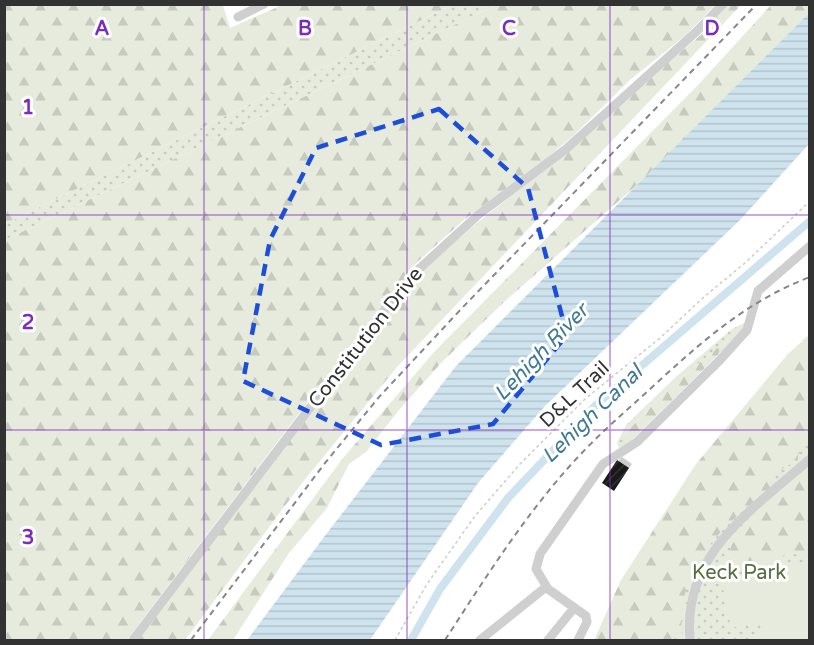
<svg xmlns="http://www.w3.org/2000/svg" width="814" height="645" font-family="'Varela Round',sans-serif">
<defs>
<pattern id="green-dots" width="8" height="8" patternUnits="userSpaceOnUse" patternTransform="scale(1.5)"><rect width="8" height="8" fill="#e6ebde"/><path d="M2 2h.1M6 6h.1" fill="none" stroke="#c6cabf" stroke-width="1.8" stroke-linecap="round"/></pattern>
<pattern id="forest-firs" width="22" height="20" patternUnits="userSpaceOnUse" patternTransform="scale(1.5)"><rect width="22" height="20" fill="#e6ebde"/><path d="M5 1l3.5 6h-7zM16 11l3.5 6h-7z" fill="#c6cabf"/></pattern>
<pattern id="water-rules" width="6" height="5" patternUnits="userSpaceOnUse" patternTransform="scale(1.5)"><rect width="6" height="5" fill="#cee3ed"/><path d="M0 2.5h6" fill="none" stroke="#b1c3cc"/></pattern>
<pattern id="building-hatch" width="6" height="6" patternUnits="userSpaceOnUse" patternTransform="scale(1.5)"><rect width="6" height="6" fill="#191919"/><path d="M-1 1l2-2M0 6l6-6M5 7l2-2" fill="none" stroke="#323232"/></pattern>
</defs>
<rect width="100%" height="100%" fill="#fff"/>
<g fill="url(#green-dots)">
<path d="M452,5H496L5,240V224Z"/>
<path d="M744,323L745,327L718,355L720,346L670,387L621,438L629,443L619,448L617,443L626,425L678,375L732,329Z"/>
<path d="M809,399V640H634Z"/>
</g>
<g fill="url(#forest-firs)">
<path d="M5,4L223,5L230,28L282,5H452L5,224Z"/>
<path d="M496,5H715L687,34L630,80L573,136L536,167L465,219L414,265L351,345L127,640H5V240Z"/>
<path d="M727,5H741L397,367L302,483L185,640H138L410,281L478,222L580,142L642,84L702,34Z"/>
<path d="M771,5H809V13L655,169L504,302L441,363L399,410L366,452L349,464L327,508L289,553L233,640H208L343,458L435,351L698,85Z"/>
<path d="M809,335V443L798,455V461C788,465 777,470 773,480C772,483 772,486 770,489C765,497 752,502 745,509C706,542 677,581 682,635L671,640H594L621,580L696,464L788,354Z"/>
<path d="M721,345L718,355L629,443L620,439L670,387Z"/>
<path d="M809,462V561L807,562L799,555L786,553L776,562L761,569L740,566L730,550C739,520 786,484 809,462Z"/>
</g>
<path fill="#e6ebde" d="M809,561V640H750L765,622L731,628L721,578Z"/>
<path fill="url(#water-rules)" d="M809,13V144L740,220L545,406L478,483L370,640H247L324,537L456,366Z"/>
<path fill="#0003" d="M622,457L632,464L614,489L618,461Z"/>
<g fill="none" stroke-linecap="round" stroke-linejoin="round">
<path stroke="#cee3ed" stroke-width="8" d="M411,640L440,589L508,498L597,404L810,221"/>
</g>
<path fill="url(#building-hatch)" d="M617,460L629,468L614,491L602,483Z"/>
<g fill="none" stroke-linecap="round" stroke-linejoin="round">
<g stroke="#ccc" stroke-width="1.5" stroke-dasharray="3 3" stroke-linecap="butt">
<path d="M808,522L810,509"/>
<path d="M395,640L427,584L475,516L520,464L585,399L660,338L705,296L745,263L810,201"/>
</g>
<g stroke="#cfcfcf" stroke-width="9">
<path d="M238,17L264,4"/>
<path d="M133,640L408,279L478,215L566,149L696,32L723,4"/>
<path d="M480,640L546,587"/>
<path d="M548,640L574,608"/>
<path d="M578,640L587,622L586,616L548,589L536,569L540,554L603,464L637,442L720,360L747,330L758,291L810,246"/>
<path d="M690,640C682,554 752,510 810,459"/>
</g>
<g stroke="#878787" stroke-width="2" stroke-dasharray="6 4.5" stroke-linecap="butt">
<path d="M191,640L325,463L379,397L463,307L757,4"/>
<path d="M445,640C486,577 526,513 578,457C604,429 633,405 661,379C707,337 750,300 810,277"/>
</g>
</g>
<path fill="none" stroke="#1d4ed8" stroke-width="4.5" stroke-dasharray="12 8" stroke-linejoin="round" d="M439,109L528,188L567,335L493,424L381,445L243,381L270,240L316,148Z"/>
<path fill="none" stroke="#7b2cbf" stroke-width="1.5" stroke-opacity="0.55" d="M204,4V640M407,4V640M610,4V640M4,215H810M4,430H810"/>
<g text-anchor="middle" stroke-width="6" stroke-linejoin="round" paint-order="stroke">
<g font-size="20" fill="#323232" stroke="#fff">
<text transform="translate(365 337) rotate(-52)" y="7">Constitution Drive</text>
<text transform="translate(574 394) rotate(-43)" y="7">D&amp;L Trail</text>
</g>
<g font-size="20" fill="#586d40" stroke="#fff">
<text x="739" y="579">Keck Park</text>
</g>
<g font-size="21" font-style="italic" fill="#417993" stroke="#fff">
<text transform="translate(541 352) rotate(-46)" y="7">Lehigh River</text>
<text transform="translate(592 414) rotate(-44)" y="7">Lehigh Canal</text>
</g>
</g>
<g font-size="20" text-anchor="middle" font-weight="bold" fill="#7b2cbf" stroke="#fff" stroke-width="6" stroke-linejoin="round" paint-order="stroke">
<text x="102" y="35">A</text>
<text x="305" y="35">B</text>
<text x="509" y="35">C</text>
<text x="712" y="35">D</text>
<text x="28" y="114">1</text>
<text x="28" y="329">2</text>
<text x="28" y="544">3</text>
</g>
<rect width="814" height="645" fill="none" stroke="#323232" stroke-width="12"/>
</svg>
